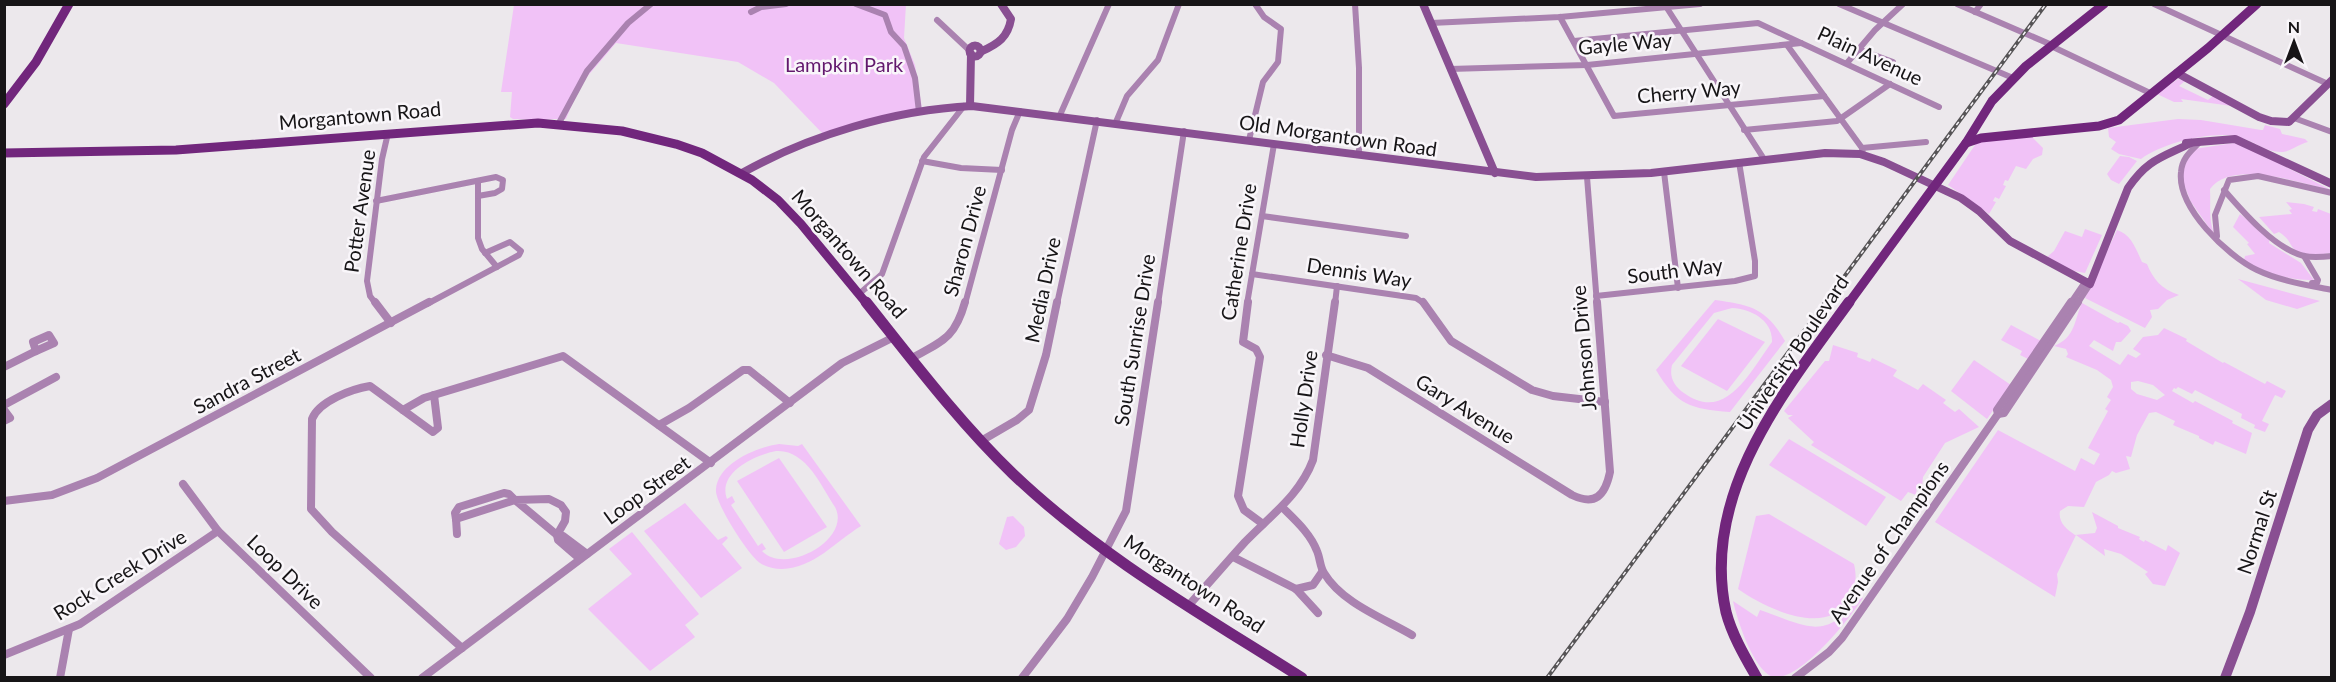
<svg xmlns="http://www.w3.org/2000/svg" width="2336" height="682" font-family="Lato,sans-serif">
<rect width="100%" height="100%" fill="#ece8ec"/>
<g fill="#f1c2f7" fill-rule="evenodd">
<path d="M906,4L904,38L915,65L922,108L823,134L774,83L738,62L616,43L580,85L566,119H513L510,117L512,92H501L514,5Z"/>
<path d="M2178,79L2185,81L2179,86L2208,100L2214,95L2239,107L2181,99L2183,102H2174L2157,94Z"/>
<path d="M2178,119L2201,120L2261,130H2263L2265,125L2280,129L2282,134L2305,139L2308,142C2299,144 2291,151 2283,152C2266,153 2254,141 2239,137C2214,130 2162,143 2141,159L2119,154L2111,149L2116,142L2109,137L2108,128Z"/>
<path d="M2032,137L2043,148L2042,155L2033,159L2026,169L2016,166L2008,181L2005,180L2003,185L2006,186L1999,199L1995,197L1993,201L1996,202L1989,214L1948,185L1977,142Z"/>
<path d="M2234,143L2245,146L2331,190C2300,183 2232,159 2210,189C2211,206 2208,220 2215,236L2191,202L2182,180L2184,156L2194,149Z"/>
<path d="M2120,156L2129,157L2137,161L2119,184L2111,180L2107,174Z"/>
<path d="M2286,202L2304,204L2314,207L2312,211L2317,212L2318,209L2331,214V253C2323,254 2302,258 2296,251C2288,243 2291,240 2279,232L2274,234L2259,217L2292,214L2289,210L2292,209Z"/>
<path d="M2240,214L2270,237L2269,243L2301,263L2314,280C2291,281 2264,273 2244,260L2245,256L2255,254L2247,244L2249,243L2233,227Z"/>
<path d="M2085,229L2102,235L2085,273L2074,271L2046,258L2054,251L2065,231L2082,237Z"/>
<path d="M2117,230C2131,234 2136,249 2142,262L2147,264C2153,279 2161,289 2179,295L2167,300L2158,309L2150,310L2152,317L2145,328L2085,298Z"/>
<path d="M2238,279L2320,301L2297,309L2266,300Z"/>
<path d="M1715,300C1751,305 1766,308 1785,341L1730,412C1690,409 1677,405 1656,370ZM1732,308C1751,309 1773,320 1772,342C1751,370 1726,424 1684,393C1674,386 1669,377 1672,365L1714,313Z"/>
<path d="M2082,303L2118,323L2120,322L2128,326L2131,331L2121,342H2116L2113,351L2094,340L2089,346L2120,365L2128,354L2136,358L2141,354L2133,349L2143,337L2158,335L2164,328L2187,339L2186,341L2223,363L2224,362L2265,384L2267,381L2286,391L2282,398L2275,395L2262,421L2269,424L2265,432L2254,428L2255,425L2241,418L2242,414L2195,390L2192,394L2178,387L2176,389L2174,388L2172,391L2193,403L2195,401L2233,421L2232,423L2252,433L2246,454L2215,441L2213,445L2199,438V436L2173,425L2175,421L2156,412L2149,413L2137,435L2131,457L2126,456L2130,469L2116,473L2112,471L2109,475L2096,482L2084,507L2068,506L2060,511C2058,522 2066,529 2075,535L2095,533L2097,528L2092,512L2118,526V528L2140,537L2139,539L2144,542L2145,540L2166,551L2168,545L2180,553L2165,586L2153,584L2145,574L2148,572L2121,554L2104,549L2105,556L2076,535L2057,574L2058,582L2055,597L1935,522L1998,430L2075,471L2081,458L2094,465L2100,454L2088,448L2108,411L2105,409L2111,400L2107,397L2113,387L2111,380L2097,370L2066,357L2068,354L2066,349L2054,346C2076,337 2074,320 2082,303ZM2138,381L2153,385L2165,395L2157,400L2137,394L2131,389V382Z"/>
<path d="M1718,319L1765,342L1727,391L1681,366Z"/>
<path d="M2011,325L2041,341L2028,359L2020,355L2022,351L2001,340Z"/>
<path d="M1833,345L1858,353L1857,357L1870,362L1872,358L1897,370L1893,376L1918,390L1923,384L1946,400L1943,403L1955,412L1959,409L1979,427L1945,443L1923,477L1922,487L1917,486L1916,495L1908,492L1901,501L1811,445L1814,442L1788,418L1793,415H1788L1784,411L1825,361H1829Z"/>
<path d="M1974,360L2011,385L1987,419L1951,391Z"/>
<path d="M1789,439L1886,497L1866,526L1769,465Z"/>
<path d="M779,444L798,446L802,444L861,526C835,542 814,568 782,569C774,569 766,567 760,563C749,556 714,502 716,489C718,463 757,447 779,444ZM776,451C806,449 821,486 835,507C852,539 786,576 762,551L766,549L762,543L758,546L731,505L735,502L732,496L727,499C717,472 756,455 776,451Z"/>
<path d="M779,458L827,527L784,552L737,481Z"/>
<path d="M685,503L718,540L726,536L728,538L722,544L742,568L701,598L644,531Z"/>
<path d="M1769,514L1854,564C1857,576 1856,589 1849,600C1826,638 1765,608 1738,589L1756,516Z"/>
<path d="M1013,516L1024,527L1025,536L1016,547L1006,550L999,544L1007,517Z"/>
<path d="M632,532L699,614L685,625L695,637L650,671L588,609L632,574L609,549Z"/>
<path d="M1858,596L1863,598C1850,618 1800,682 1773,677C1753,670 1737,619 1733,601L1757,617L1760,610C1804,625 1827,644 1858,596Z"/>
</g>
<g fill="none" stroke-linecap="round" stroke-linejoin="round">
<g stroke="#aa82b0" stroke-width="6">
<path d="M856,4L885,15L891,32L904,46L915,78L919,112"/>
<path d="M1355,4L1359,68V155"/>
<path d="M1839,4L2013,78"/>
<path d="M1957,4L2052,45"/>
<path d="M2154,4L2328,84"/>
<path d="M1665,5L1764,159"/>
<path d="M751,12L761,7L786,4"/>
<path d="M1975,12L1981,4"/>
<path d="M1560,17L1614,116L1824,96"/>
<path d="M937,20L969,50"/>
<path d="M1431,23L1560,17L1700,4"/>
<path d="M1574,41L1758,23L1939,107"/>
<path d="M1787,45L1862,148L1863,155"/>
<path d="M2051,46L2150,93"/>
<path d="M1858,49L1893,62"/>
<path d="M1847,63L1875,30L1903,4"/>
<path d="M1450,69L1587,65L1801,43"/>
<path d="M1060,115L1109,4"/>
<path d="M2294,118L2332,132"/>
<path d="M1116,122L1127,96L1158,60L1179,4"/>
<path d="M559,123L587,71L628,23L651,4"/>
<path d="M1744,130L1837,121L1890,84"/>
<path d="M1249,140L1263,82L1278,62L1281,29L1264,17L1255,4"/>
<path d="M2200,142C2191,151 2182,158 2181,172C2177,207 2227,256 2257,270C2280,281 2307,285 2332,290"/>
<path d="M1862,148L1926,142"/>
<path d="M922,161L961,168L1002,170"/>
<path d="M1664,172L1678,288"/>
<path d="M1587,177L1597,304"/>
<path d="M478,181V238L482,249L497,267"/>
<path d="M2224,190C2243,212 2275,249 2304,256C2313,258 2323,257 2332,256"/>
<path d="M376,201L496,177L503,180L502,189L495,193L478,196"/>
<path d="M1262,216L1406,236"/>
<path d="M2217,236L2215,215L2229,180L2258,176L2332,193"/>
<path d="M2304,256L2318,280L2317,283H2312"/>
<path d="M1252,274L1416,298L1425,304"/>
<path d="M859,294L882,274L924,157L964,106"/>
<path d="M1596,296L1735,281L1755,276V261L1739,162"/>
<path d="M376,304L370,296L367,281L382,159L388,133"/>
<path d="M427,304L519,255L521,251L510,242L485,253"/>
<path d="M965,304L1012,130L1020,111"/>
<path d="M1057,304L1097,120"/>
<path d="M1158,304L1184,131"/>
<path d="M1247,304L1274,144"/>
<path d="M1335,304L1337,286"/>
<path d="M2070,304L2085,282"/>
<path d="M2077,304L2090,284"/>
</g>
<g stroke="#aa82b0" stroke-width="8">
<path d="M375,302L391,323"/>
<path d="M1248,302L1243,342L1256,349L1260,357L1238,496L1244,510L1263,524"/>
<path d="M1423,302L1451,341L1532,390L1553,396L1605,402"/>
<path d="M49,335L54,343L36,351L33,342Z"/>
<path d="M1326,355L1368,368L1572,495C1595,506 1605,496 1610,472L1597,302"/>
<path d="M912,358C943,341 955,338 965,302"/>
<path d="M4,367L36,351"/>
<path d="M434,395L438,428L433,432L370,386C352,389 319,401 312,419L311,509L332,532L462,648"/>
<path d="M4,405L56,377"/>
<path d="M4,410L10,418L4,421"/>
<path d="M403,410L424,398L563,356L711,463"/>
<path d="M1998,414L2004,413L2078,302"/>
<path d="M659,425L689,408L743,370H749L790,403"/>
<path d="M981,441L1017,420L1029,410L1046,355L1057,302"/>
<path d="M183,484L218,531L371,678"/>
<path d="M549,499L561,505L566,512L565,521L557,535L515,500Z"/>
<path d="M4,501L52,495L97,478L429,302"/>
<path d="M1282,507C1295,520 1310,533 1317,551C1320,558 1320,567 1324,573C1342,603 1383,618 1412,635"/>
<path d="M456,519L457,534"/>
<path d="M456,519L455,513L459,507L504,493L509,494L515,500"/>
<path d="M456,519L515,500"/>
<path d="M1233,557L1296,589L1318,613"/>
<path d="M580,559L558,540L557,535L563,536L587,554"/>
<path d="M1296,589L1313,585L1322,572"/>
<path d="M1189,605C1208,584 1226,563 1245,542C1270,516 1300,495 1313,460L1335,302"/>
<path d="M4,655L80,624L218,531"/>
<path d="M60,678L69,629"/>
<path d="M422,678L842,363L894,337"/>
<path d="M1022,678L1067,619L1092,577L1126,511L1158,302"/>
<path d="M1795,678L1829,652L1842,638L1998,414L1997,410L2071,302"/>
</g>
<g stroke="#894f92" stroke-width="8">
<path d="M1423,4L1495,173"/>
<circle cx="975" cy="51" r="5.5"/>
<path d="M982,51C998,44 1008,37 1011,19L1001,4"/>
<path d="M2177,73L2259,117L2271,121L2289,122L2332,80"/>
<path d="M970,106L971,54"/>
<path d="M2186,143L2235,139L2332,184"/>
<path d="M742,173C810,135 894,110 972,106L1536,177L1651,173L1825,153L1860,154L1884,162L1961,198L1979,211L2010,241L2090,284L2128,188C2148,159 2161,158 2191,143"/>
</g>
<path stroke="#894f92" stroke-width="10" d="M2225,678L2250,612L2308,430L2317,415L2332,404"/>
<g stroke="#71267c" stroke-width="9">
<path d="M4,104L36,62L69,4"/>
<path d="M1966,143L1981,138L2099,126L2119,120L2208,48L2257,4"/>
<path d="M4,153L176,150L538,123L622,131L676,144L702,153L752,180L778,200L801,224L867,304"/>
<path d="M1848,304L1966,143L1992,101L2026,66L2104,4"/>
</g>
<g stroke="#71267c" stroke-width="11">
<path d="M866,302C913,361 959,422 1013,474C1099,556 1203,615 1302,678"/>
<path d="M1757,678C1745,657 1732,635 1726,612C1700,494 1785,390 1849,302"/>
</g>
<g stroke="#565456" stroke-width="4">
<path id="rail" d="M1547,678L2046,4"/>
</g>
<use href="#rail" stroke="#f9f6fa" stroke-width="1.5" stroke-dasharray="4" stroke-linecap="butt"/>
</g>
<g text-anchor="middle" stroke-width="5" stroke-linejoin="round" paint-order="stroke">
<g font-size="20" fill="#171517" stroke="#f9f6fa">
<text transform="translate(1625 44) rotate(-5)" y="7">Gayle Way</text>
<text transform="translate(1870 56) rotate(25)" y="7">Plain Avenue</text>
<text transform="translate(1689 92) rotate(-5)" y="7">Cherry Way</text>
<text transform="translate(360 116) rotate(-5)" y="7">Morgantown Road</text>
<text transform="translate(1338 136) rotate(8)" y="7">Old Morgantown Road</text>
<text transform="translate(360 211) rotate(-82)" y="7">Potter Avenue</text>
<text transform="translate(965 241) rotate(-75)" y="7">Sharon Drive</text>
<text transform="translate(1239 252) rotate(-81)" y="7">Catherine Drive</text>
<text transform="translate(849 254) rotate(49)" y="7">Morgantown Road</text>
<text transform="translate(1675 271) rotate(-7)" y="7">South Way</text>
<text transform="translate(1359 273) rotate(9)" y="7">Dennis Way</text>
<text transform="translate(1043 290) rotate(-78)" y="7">Media Drive</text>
<text transform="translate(1135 340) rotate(-81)" y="7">South Sunrise Drive</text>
<text transform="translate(1584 348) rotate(-95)" y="7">Johnson Drive</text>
<text transform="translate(1793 353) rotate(-56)" y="7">University Boulevard</text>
<text transform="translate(247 381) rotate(-28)" y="7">Sandra Street</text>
<text transform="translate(1304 399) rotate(-82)" y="7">Holly Drive</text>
<text transform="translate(1465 409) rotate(32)" y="7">Gary Avenue</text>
<text transform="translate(647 490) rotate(-36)" y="7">Loop Street</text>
<text transform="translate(2257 532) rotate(-72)" y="7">Normal St</text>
<text transform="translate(1889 542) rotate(-55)" y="7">Avenue of Champions</text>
<text transform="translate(285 572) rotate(44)" y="7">Loop Drive</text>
<text transform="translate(120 575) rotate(-32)" y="7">Rock Creek Drive</text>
<text transform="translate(1194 584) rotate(33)" y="7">Morgantown Road</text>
</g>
<g font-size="20" fill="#62186d" stroke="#f9f6fa">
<text x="844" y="72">Lampkin Park</text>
</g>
</g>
<rect width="2336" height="682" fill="none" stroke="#171517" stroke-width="12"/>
<g transform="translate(2294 42)" stroke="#f9f6fa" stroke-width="4.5" paint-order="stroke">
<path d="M0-4.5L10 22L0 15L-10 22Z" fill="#171517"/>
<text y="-9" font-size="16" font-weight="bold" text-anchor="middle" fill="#171517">N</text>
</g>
</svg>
